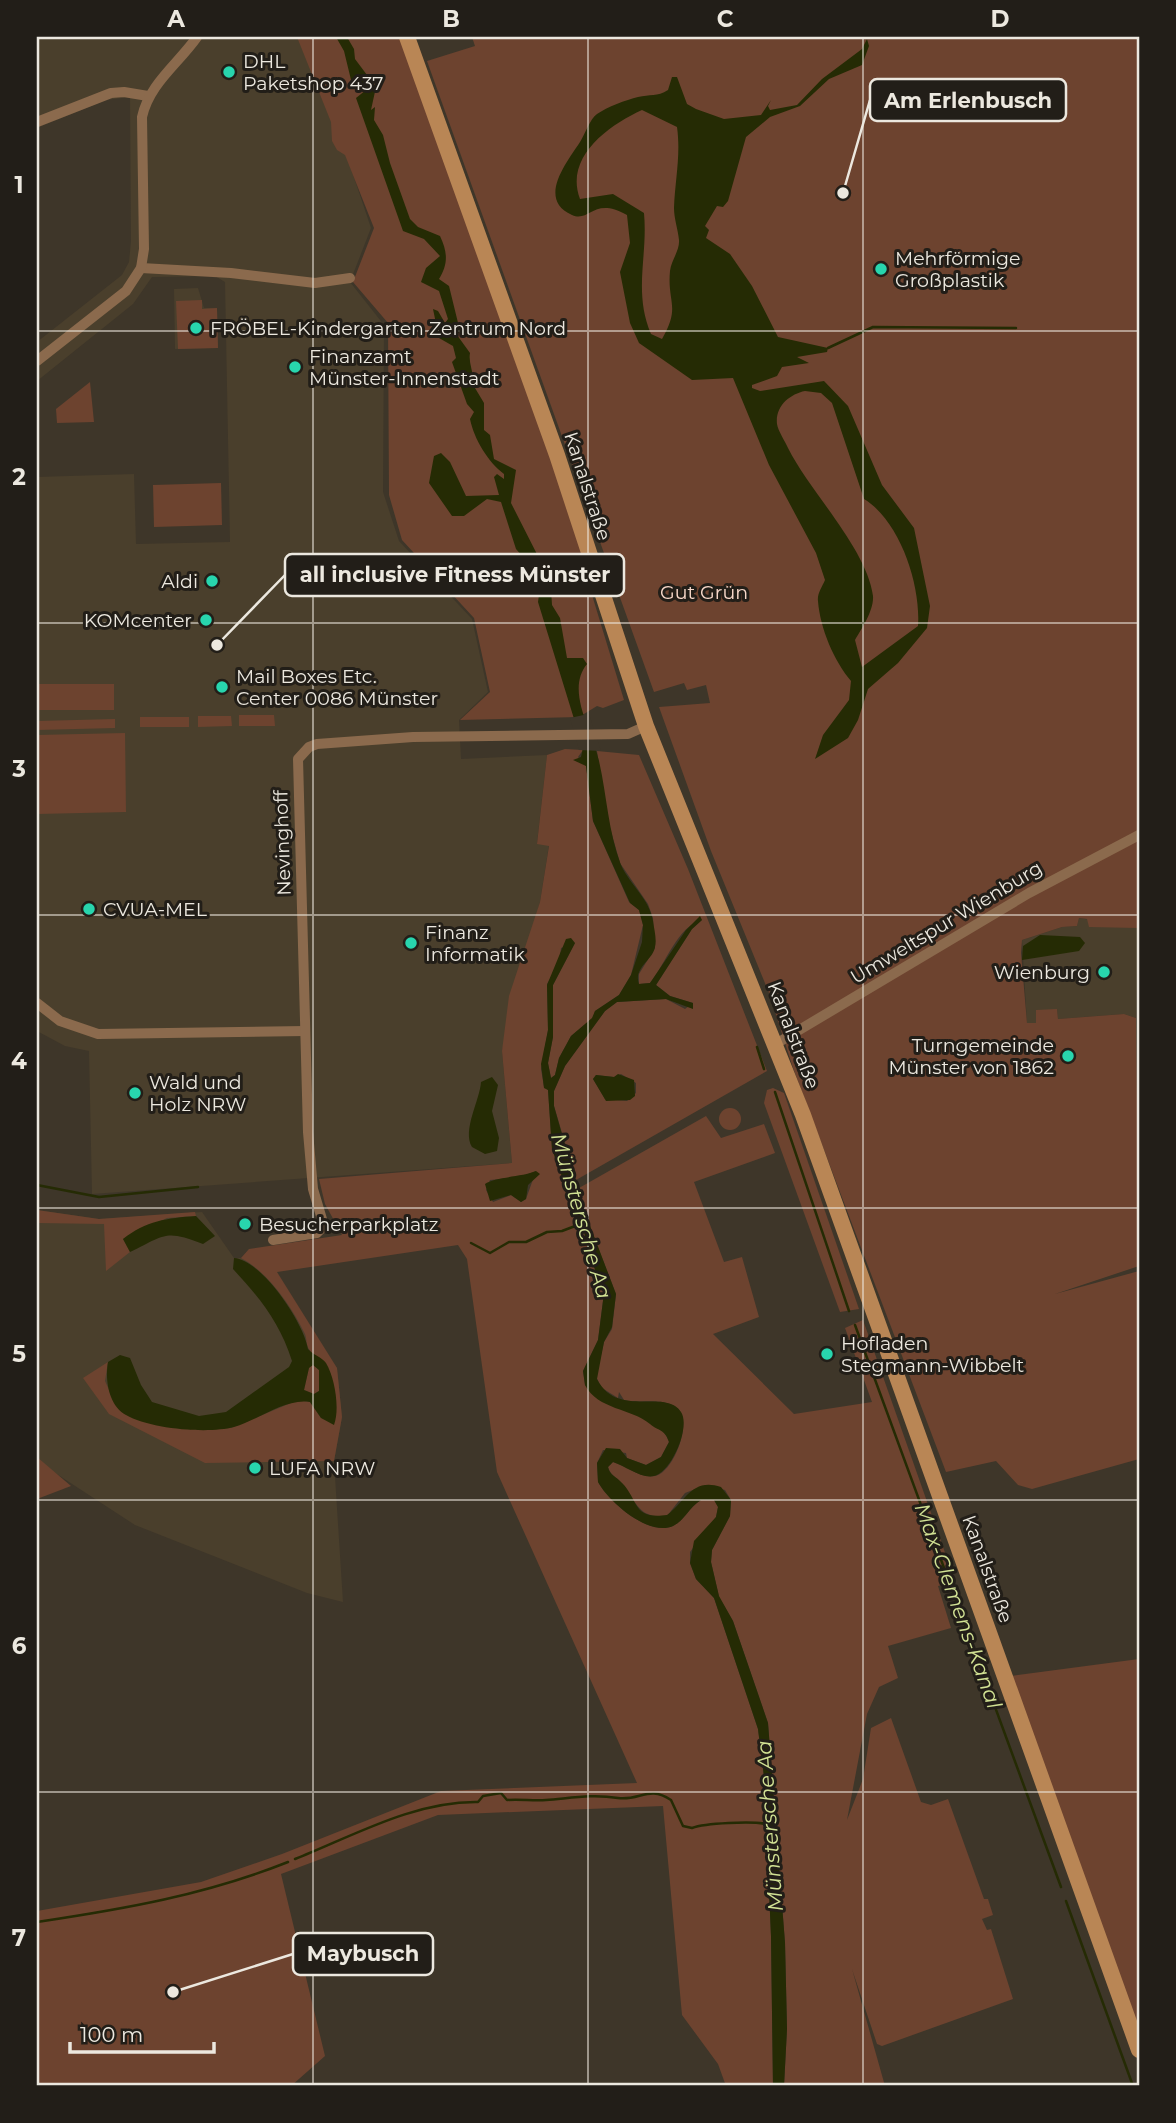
<svg xmlns="http://www.w3.org/2000/svg" width="1176" height="2123" font-family="Montserrat,sans-serif">
<rect width="100%" height="100%" fill="#3e3629"/>
<g fill="#4a3f2c">
<path d="M37,37H307L371,228L350,282L384,325L383,492L399,541L472,619L488,692L459,720L461,759L547,755L537,843L549,845L540,902L502,1051L512,1163L92,1194L89,1051L65,1046L37,1031V477L134,474L136,544L230,542L225,282L215,276L152,277L133,304L37,381V342L122,275L129,262L131,241L130,97L106,100L37,128Z"/>
<path d="M198,288L204,308H217L218,348L175,349L174,289Z"/>
<path d="M1079,918L1138,928L1136,1018L1124,1014L1058,1019L1057,1009L1037,1023H1027L1022,940L1062,927L1077,926Z"/>
<path d="M37,1210L99,1219L202,1212L234,1258H242L249,1249L337,1368L342,1417L334,1461L343,1602L307,1593L135,1525L43,1465L37,1457Z"/>
</g>
<g fill="#6d432f" fill-rule="evenodd">
<path d="M297,37H401L541,427L581,546L592,595L624,700L603,708L597,706L579,717L460,720L490,692L474,618L402,540L389,495L388,323L353,282L374,228L345,155L337,150L332,141L331,122Z"/>
<path d="M472,37H1139V937L1138,928L1089,927L1087,919L1079,918L1077,926L1062,927L1022,940L1021,953L1027,1023H1036V1010L1057,1009L1058,1019L1124,1014L1136,1018L1139,1266L1055,1294L1139,1271V1459L1032,1489L1018,1485L996,1461L946,1472L793,1068L769,993L711,851L659,707L710,703L706,685L687,690L684,683L654,692L427,61L475,46Z"/>
<path d="M202,300V309L217,308L218,348L178,349L176,301Z"/>
<path d="M90,382L94,422L57,423L56,409Z"/>
<path d="M221,483L222,525L154,527L153,485Z"/>
<rect x="37" y="684" width="77" height="26"/>
<path d="M239,715H274L275,726H239Z"/>
<path d="M198,716H231L232,726L198,727Z"/>
<rect x="140" y="717" width="49" height="10"/>
<path d="M115,719V728L37,730V721Z"/>
<path d="M125,733L126,812L37,814V735Z"/>
<path d="M565,749L583,750L578,757L586,766L593,821L629,902L639,910L643,925L631,975L619,995L595,1011L593,1018L571,1036L559,1058L555,1075L551,1078L548,1063L553,1037V985L575,943L561,948L559,962L547,984L548,1030L541,1069L544,1087L548,1090L552,1149L576,1215L583,1226L588,1251L604,1293L598,1340L583,1371L585,1385C606,1414 659,1409 669,1442L661,1457L646,1465L627,1458L626,1453L603,1450L597,1463L598,1482C609,1502 649,1537 673,1526C685,1520 689,1507 701,1500H714L718,1507L716,1517L690,1552V1563L696,1579L714,1598L758,1729L764,1777L771,1936L773,2086H726L718,2064L682,2015L663,1806L438,1815L281,1874L325,2056L291,2086H37V1911L201,1882L282,1854L441,1791L637,1783L497,1472L467,1259L458,1245L277,1272L337,1368L342,1417L334,1461L205,1463L109,1414L83,1378L108,1362L105,1381L113,1399L231,1428L298,1400L310,1402L321,1418L331,1374C324,1367 313,1358 309,1349C306,1345 307,1339 305,1334C292,1307 268,1272 241,1258L249,1249L342,1235L325,1204L319,1179L512,1163L502,1051L509,996L540,902L549,846L537,844L547,755ZM536,1171L526,1199L521,1202L511,1195L493,1202L486,1190L490,1180L521,1177Z"/>
<path d="M597,751L639,755L688,869L767,1071L576,1180L554,1106V1091L565,1066L605,1011L617,1002L666,999L685,1009L693,1003L670,996L656,985L692,929L702,920C678,925 665,965 650,983L639,984V974L655,948L653,918L648,904L620,863L607,817ZM621,1074L636,1083V1093L627,1101L605,1099L593,1079L596,1075L614,1077Z"/>
<path d="M773,1088L784,1093L859,1309L840,1312L764,1103L767,1090Z"/>
<circle cx="730" cy="1119" r="11"/>
<path d="M706,1116L721,1138L764,1124L775,1153L694,1182L724,1262L742,1257L759,1317L713,1334L794,1414L872,1402L845,1328L863,1320L955,1581L938,1586L951,1628L888,1646L898,1678L879,1687L867,1714L847,1820L863,1779L871,1728L891,1718L921,1802L931,1805L948,1799L984,1899H988L993,1915L982,1919L987,1930L991,1929L1013,1999L882,2046L877,2044L852,1969L885,2086H784L787,2029L785,1943L768,1723L733,1621L719,1597L711,1562L712,1550L730,1516L731,1500L725,1490L706,1485L685,1493L667,1516C641,1519 637,1505 625,1487C620,1479 611,1477 608,1467L613,1462C626,1466 641,1479 655,1476C673,1473 694,1421 677,1408C663,1397 641,1404 624,1400L619,1392L618,1398L602,1388L596,1377L604,1342L612,1329L616,1294L583,1208L579,1188Z"/>
<path d="M37,1210L99,1219L195,1212L196,1216L167,1218L123,1239L130,1252L106,1271L104,1224L37,1223Z"/>
<path d="M313,1365L319,1370V1391L314,1394L304,1390L309,1367Z"/>
<path d="M37,1457L71,1486L37,1499Z"/>
<path d="M1139,1659V2029L1011,1676Z"/>
</g>
<g fill="#252b04" fill-rule="evenodd">
<path d="M336,37H347L354,49L355,59L376,87L371,110L375,107L374,120L383,135L390,163L410,219L418,227L440,236C448,253 448,264 439,279L449,286L460,331L457,335L470,353C468,364 475,373 472,383L484,403V430L490,435L494,459L516,470L511,503L543,566L550,574L552,605L560,618L567,658H583L587,664C565,691 593,731 599,761C607,796 608,831 621,865C630,885 649,898 653,921C654,929 657,939 655,947C653,960 633,968 639,984L650,983L686,930L700,916L702,920L692,929L656,985L670,996L693,1003V1009L666,999L617,1002L605,1011L565,1066L554,1091V1106L581,1202L616,1294L612,1327L604,1342L597,1379C617,1419 666,1388 681,1412C691,1427 671,1473 654,1476C641,1479 626,1466 613,1462L608,1467C610,1476 616,1476 622,1483C639,1500 632,1520 667,1515C685,1502 692,1477 721,1487L731,1500L730,1516L712,1550L711,1562L719,1596L733,1621L768,1723L785,1943L787,2029L784,2086H773L771,1936L764,1777L758,1729L714,1598L696,1579L690,1563L694,1541L716,1517L718,1507L714,1500H701C689,1507 685,1520 673,1526C649,1537 609,1502 598,1482L597,1463L606,1448L620,1449L627,1458L646,1465L661,1457L669,1442C665,1429 658,1431 650,1424C631,1408 598,1410 585,1385L583,1371L598,1340L604,1293L588,1251L583,1226L576,1215L552,1149L548,1090L544,1088L541,1064L548,1030L547,985L566,939L571,938L575,943L553,985V1037L548,1063L551,1078L555,1075L559,1058L571,1036L592,1018L595,1011L619,995L631,975L642,942L643,925L639,910L630,903L593,821L586,766L573,760L581,757L583,748L538,602L539,595L528,577L530,574L543,589L539,575L516,549L501,502L487,499L464,516H452L429,483L434,456L441,453L450,462L466,496L499,495L494,477L497,474L504,479V474C488,462 474,439 470,419L474,412L467,404L452,362L456,358L453,346L439,338L433,309L438,311L445,323L448,319L439,291L421,282L426,268L440,256L424,239L403,231L356,98L366,90L352,84L344,51Z"/>
<path d="M867,39L869,46L862,65L829,79L800,106L770,117L746,137L728,201L723,207L717,206L705,226L709,230L706,238L730,254L752,286L778,337L828,348L827,352L797,357L809,363L782,367L777,376L752,385V388L760,391L824,381L848,406L882,485L914,528L930,606L927,628L898,663L868,689L858,720L848,738L815,759L823,735L849,700L851,681C834,661 820,628 818,601C817,594 822,587 825,580L816,553L769,465L733,378L692,380L639,343L630,323L620,272L630,243L627,215C593,196 590,223 572,215C536,199 568,161 580,142C585,134 590,119 597,114C607,107 626,100 638,97C650,94 657,97 668,90L672,77H677L687,104L696,109L724,119L761,115L771,100L768,106L770,110L797,105L822,79L862,49ZM642,110L677,127C681,155 675,180 674,208C674,219 678,229 679,240C680,250 671,261 670,271C667,303 681,306 662,339L651,334C633,291 648,257 644,213L613,194L580,199C564,157 609,125 642,110ZM805,391L821,393L832,403L864,499C900,521 921,585 918,626L862,667L855,640C862,628 874,610 873,596C867,549 810,492 788,448C785,441 778,431 777,424C775,406 790,394 805,391Z"/>
<path d="M1040,935L1080,937L1085,943L1079,951L1022,960L1023,946Z"/>
<path d="M618,1074L634,1080L635,1096L630,1100L606,1101L593,1079L596,1075L614,1077Z"/>
<path d="M492,1077L498,1085L492,1111L499,1138L497,1151L485,1154L472,1147C462,1130 480,1100 481,1082Z"/>
<path d="M536,1171L540,1174L528,1185L526,1199L521,1202L511,1195L490,1201L485,1184C494,1177 522,1177 536,1171Z"/>
<path d="M196,1216L215,1236L203,1244C165,1229 165,1235 130,1252L123,1239C146,1221 167,1218 196,1216Z"/>
<path d="M234,1258C262,1260 304,1323 308,1349C313,1355 322,1357 326,1363C335,1378 340,1409 334,1425L321,1418L310,1402C285,1398 259,1420 234,1427C208,1434 150,1429 126,1415C108,1405 105,1379 108,1362L120,1355L130,1358L141,1385L152,1402L199,1416L226,1412L289,1367L292,1361C280,1323 260,1298 233,1269ZM313,1365L319,1370V1391L314,1394L304,1390L309,1368Z"/>
</g>
<path fill="#3e3629" d="M588,714L590,717L601,751L579,750L570,718Z"/>
<g fill="none" stroke-linecap="round" stroke-linejoin="round">
<g stroke="#252b04" stroke-width="2.5">
<path d="M828,348L873,327L1016,328"/>
<path d="M757,1047L764,1069"/>
<path d="M775,1092L849,1311"/>
<path d="M37,1185L99,1197L198,1187"/>
<path d="M471,1243L490,1253L509,1242H526L547,1232L562,1231L583,1223"/>
<path d="M855,1325L1061,1887"/>
<path d="M295,1859C353,1836 414,1801 478,1802L483,1796L501,1793L507,1800C520,1799 534,1801 546,1800C572,1798 592,1794 618,1798C640,1801 649,1785 671,1800L683,1826L692,1828C705,1823 752,1821 766,1824"/>
<path d="M1066,1901L1133,2086"/>
<path d="M37,1922C124,1909 205,1895 288,1862"/>
</g>
<g stroke="#8b6a4d" stroke-width="10">
<path d="M37,122L111,93L124,92L148,96"/>
<path d="M141,268L231,273L315,283L350,278"/>
<path d="M37,361L126,291L141,268L144,249L142,117C149,84 178,64 197,37"/>
<path d="M37,1003L60,1021L98,1034L305,1031"/>
<path d="M774,1045L1029,893L1139,835"/>
<path d="M273,1240L317,1233L324,1226L313,1189L308,1132L298,759L309,747L317,744L413,737L628,734L646,726"/>
</g>
<path stroke="#b98655" stroke-width="16" d="M407,37L557,455L646,726L803,1115L1139,2050"/>
</g>
<path fill="none" stroke="#ece8df" stroke-width="2" stroke-opacity="0.55" d="M313,37V2086M588,37V2086M863,37V2086M37,331H1139M37,623H1139M37,915H1139M37,1208H1139M37,1500H1139M37,1792H1139"/>
<g fill="#28d5ad" stroke="#221e18" stroke-width="2.5">
<circle cx="229" cy="72" r="7"/>
<circle cx="881" cy="269" r="7"/>
<circle cx="196" cy="328" r="7"/>
<circle cx="295" cy="367" r="7"/>
<circle cx="212" cy="581" r="7"/>
<circle cx="206" cy="620" r="7"/>
<circle cx="222" cy="687" r="7"/>
<circle cx="89" cy="909" r="7"/>
<circle cx="411" cy="943" r="7"/>
<circle cx="1104" cy="972" r="7"/>
<circle cx="1068" cy="1056" r="7"/>
<circle cx="135" cy="1093" r="7"/>
<circle cx="245" cy="1224" r="7"/>
<circle cx="827" cy="1354" r="7"/>
<circle cx="255" cy="1468" r="7"/>
</g>
<g text-anchor="middle" stroke-width="6" stroke-linejoin="round" paint-order="stroke">
<g font-size="19" fill="#ece8df" stroke="#221e18" text-anchor="start">
<text x="243" y="68">DHL<tspan x="243" dy="22">Paketshop 437</tspan></text>
<text x="895" y="265">Mehrförmige<tspan x="895" dy="22">Großplastik</tspan></text>
<text x="210" y="335">FRÖBEL-Kindergarten Zentrum Nord</text>
<text x="309" y="363">Finanzamt<tspan x="309" dy="22">Münster-Innenstadt</tspan></text>
<text x="198" y="588" text-anchor="end">Aldi</text>
<text x="192" y="627" text-anchor="end">KOMcenter</text>
<text x="236" y="683">Mail Boxes Etc.<tspan x="236" dy="22">Center 0086 Münster</tspan></text>
<text x="103" y="916">CVUA-MEL</text>
<text x="425" y="939">Finanz<tspan x="425" dy="22">Informatik</tspan></text>
<text x="1090" y="979" text-anchor="end">Wienburg</text>
<text x="1054" y="1052" text-anchor="end">Turngemeinde<tspan x="1054" dy="22">Münster von 1862</tspan></text>
<text x="149" y="1089">Wald und<tspan x="149" dy="22">Holz NRW</tspan></text>
<text x="259" y="1231">Besucherparkplatz</text>
<text x="841" y="1350">Hofladen<tspan x="841" dy="22">Stegmann-Wibbelt</tspan></text>
<text x="269" y="1475">LUFA NRW</text>
</g>
<g font-size="19" fill="#ece8df" stroke="#221e18">
<text transform="translate(588 486) rotate(72)" y="7">Kanalstraße</text>
<text transform="translate(282 843) rotate(-92)" y="7">Nevinghoff</text>
<text transform="translate(946 922) rotate(-31)" y="7">Umweltspur Wienburg</text>
<text transform="translate(794 1035) rotate(69)" y="7">Kanalstraße</text>
<text transform="translate(988 1569) rotate(70)" y="7">Kanalstraße</text>
</g>
<g font-size="19" fill="#f9d9ca" stroke="#221e18">
<text x="704" y="599">Gut Grün</text>
</g>
<g font-size="21" font-style="italic" fill="#d2e294" stroke="#221e18">
<text transform="translate(581 1216) rotate(74)" y="7">Münstersche Aa</text>
<text transform="translate(958 1606) rotate(70)" y="7">Max-Clemens-Kanal</text>
<text transform="translate(770 1826) rotate(-94)" y="7">Münstersche Aa</text>
</g>
</g>
<path fill="none" stroke="#ece8df" stroke-width="2.5" d="M843 193L870 100M217 645L285 575M173 1992L293 1954"/>
<g fill="#ece8df" stroke="#221e18" stroke-width="2.5">
<circle cx="843" cy="193" r="7"/>
<circle cx="217" cy="645" r="7"/>
<circle cx="173" cy="1992" r="7"/>
</g>
<g fill="#221e18" stroke="#ece8df" stroke-width="2.5">
<rect x="870" y="79" width="196" height="42" rx="7"/>
<rect x="285" y="554" width="339" height="42" rx="7"/>
<rect x="293" y="1933" width="140" height="42" rx="7"/>
</g>
<g font-size="21" text-anchor="middle" font-weight="bold" fill="#ece8df">
<text x="968" y="108">Am Erlenbusch</text>
<text x="455" y="582">all inclusive Fitness Münster</text>
<text x="363" y="1961">Maybusch</text>
</g>
<rect width="1176" height="2123" fill="none" stroke="#221e18" stroke-width="77"/>
<path d="M70 2042v10h144v-10" fill="none" stroke="#ece8df" stroke-width="3.5"/>
<text x="80" y="2042" font-size="21" fill="#ece8df" stroke="#221e18" stroke-width="5" paint-order="stroke">100 m</text>
<rect x="38" y="38" width="1100" height="2046" fill="none" stroke="#ece8df" stroke-width="2.5"/>
<g font-size="23" text-anchor="middle" font-weight="bold" fill="#ece8df">
<text x="176" y="27">A</text>
<text x="451" y="27">B</text>
<text x="725" y="27">C</text>
<text x="1000" y="27">D</text>
<text x="19" y="193">1</text>
<text x="19" y="485">2</text>
<text x="19" y="777">3</text>
<text x="19" y="1069">4</text>
<text x="19" y="1362">5</text>
<text x="19" y="1654">6</text>
<text x="19" y="1946">7</text>
</g>
</svg>
